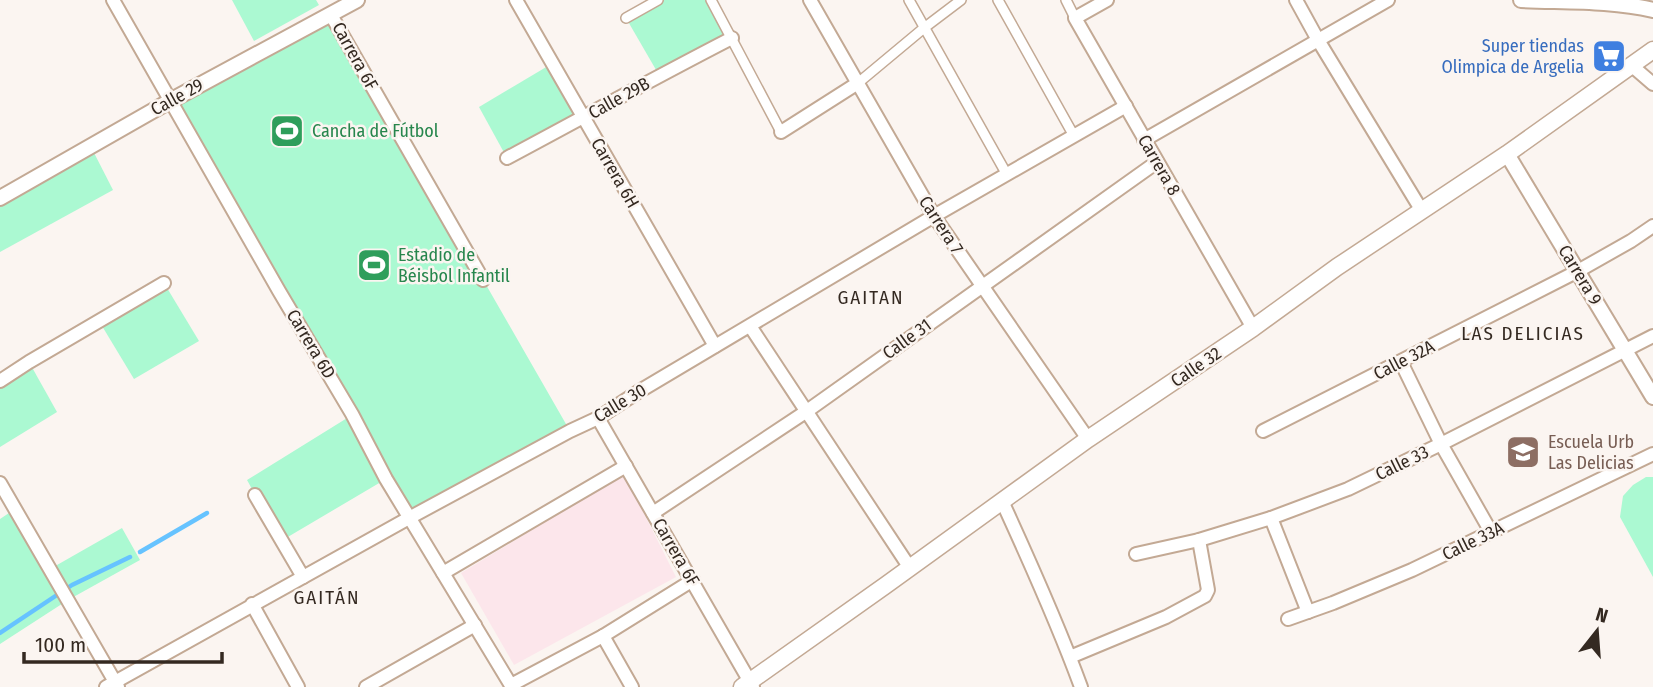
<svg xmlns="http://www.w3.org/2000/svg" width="1653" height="687" font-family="'Fira Sans Condensed',sans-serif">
<rect width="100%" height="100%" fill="#fbf5f1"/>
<path fill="#fce6eb" d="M624,474L676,577L514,665L461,573Z"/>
<g fill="#abf9d2">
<path d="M232,0H316L319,5L254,41Z"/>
<path d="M658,0H711L732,38L659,75L626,18Z"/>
<path d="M331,15L570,431L409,518L386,479L281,541L247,480L352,415L170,101Z"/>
<path d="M553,63L584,118L507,158L479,107Z"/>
<path d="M90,145L113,190L0,252V198Z"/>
<path d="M164,283L199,341L134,379L99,321Z"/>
<path d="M29,362L57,412L0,447V381Z"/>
<path d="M1646,477H1653V577L1620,517L1623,496L1633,485Z"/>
<path d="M15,509L50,569L122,528L140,560L68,600L0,644V519Z"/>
</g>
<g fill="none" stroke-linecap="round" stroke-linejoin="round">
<g stroke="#66c3ff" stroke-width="4.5">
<path d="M140,552L207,513"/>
<path d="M0,633L72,585L130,557"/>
</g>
<g stroke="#c3a994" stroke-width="12">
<g id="pedestrian">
<path d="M711,0L781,132"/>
<path d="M909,0L1006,173"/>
<path d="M998,0L1074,136"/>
<path d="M1066,0L1075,18"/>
<path d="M626,18L658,0"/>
<path d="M858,83L924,28L961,0"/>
</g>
</g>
<g stroke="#c3a994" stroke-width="16">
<g id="minor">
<path d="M113,0L279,291L352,414L386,479L512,687"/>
<path d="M516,0L715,346"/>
<path d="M810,0L934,216L1088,439"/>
<path d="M1107,0L1075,18L1253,328"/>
<path d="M1296,0L1318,40L1422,211"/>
<path d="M331,15L483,280"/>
<path d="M1631,65L1653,84"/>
<path d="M781,132L858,83"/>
<path d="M1144,140L1388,0"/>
<path d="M507,158C582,118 656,77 732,38"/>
<path d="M750,326L910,568"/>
<path d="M1401,362L1441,444L1491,532"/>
<path d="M0,381L29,362L164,283"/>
<path d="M598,418L753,687"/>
<path d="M1263,431L1578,271L1631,241L1653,226"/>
<path d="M0,483L118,687"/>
<path d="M255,495L303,577"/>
<path d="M1002,501C1030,562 1058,624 1081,687"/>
<path d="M653,513L807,411L1157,162"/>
<path d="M1271,518L1308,612"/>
<path d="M1136,554L1199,540L1271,518L1348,489L1441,444L1653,336"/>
<path d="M443,573L626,466"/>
<path d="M252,604L298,687"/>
<path d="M1288,619L1333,603L1412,570L1653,454"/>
<path d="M603,636L632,687"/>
<path d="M1070,657L1166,617L1205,596L1208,590L1199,540"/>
<path d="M511,685L603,636L693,580"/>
<path d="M106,687L409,518L570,431L598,418L638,392L934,216L1126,106"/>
<path d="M366,687L475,625"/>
</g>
</g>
<g stroke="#c3a994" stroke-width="18">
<g id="tertiary">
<path d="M1521,0C1565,2 1611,0 1653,10"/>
<path d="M1507,154L1653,397"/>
<path d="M0,198L170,101L357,0"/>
</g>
</g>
<g stroke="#c3a994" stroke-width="19">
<path id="secondary" d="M742,687L886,585L1088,439L1253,328L1337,267L1507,154L1653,50"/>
</g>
<use href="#pedestrian" stroke="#fff" stroke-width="9"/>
<use href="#minor" stroke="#fff" stroke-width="12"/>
<use href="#tertiary" stroke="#fff" stroke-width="14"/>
<use href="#secondary" stroke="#fff" stroke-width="16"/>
</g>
<defs>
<g id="supermarket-square" transform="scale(1.75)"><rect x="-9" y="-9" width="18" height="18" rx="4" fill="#3f7fe0" stroke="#fbf5f1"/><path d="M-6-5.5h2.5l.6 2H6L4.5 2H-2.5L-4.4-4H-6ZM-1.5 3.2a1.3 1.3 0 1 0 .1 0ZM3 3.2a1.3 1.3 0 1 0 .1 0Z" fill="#fff"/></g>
<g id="stadium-square" transform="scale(1.75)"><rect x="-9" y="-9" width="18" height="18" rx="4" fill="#2e9e5b" stroke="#fbf5f1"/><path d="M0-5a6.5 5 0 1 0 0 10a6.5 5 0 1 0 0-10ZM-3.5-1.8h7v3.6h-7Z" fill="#fff"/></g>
<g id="school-square" transform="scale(1.75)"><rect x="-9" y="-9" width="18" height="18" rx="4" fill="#8d6e63" stroke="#fbf5f1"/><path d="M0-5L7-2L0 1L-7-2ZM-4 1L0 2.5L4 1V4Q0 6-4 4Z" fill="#fff"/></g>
</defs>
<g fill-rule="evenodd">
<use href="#supermarket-square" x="1609" y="56"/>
<use href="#stadium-square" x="287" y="131"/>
<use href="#stadium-square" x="374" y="265"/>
<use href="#school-square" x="1523" y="452"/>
</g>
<g text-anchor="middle" stroke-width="5" stroke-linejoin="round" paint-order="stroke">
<g font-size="18" fill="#366cbe" stroke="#fbf5f1" text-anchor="end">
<text x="1584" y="52">Super tiendas<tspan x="1584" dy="21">Olimpica de Argelia</tspan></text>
</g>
<g font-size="18" fill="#342921" stroke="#fbf5f1">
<text transform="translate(355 56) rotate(61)" y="6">Carrera 6F</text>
<text transform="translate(177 97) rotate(-29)" y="6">Calle 29</text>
<text transform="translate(619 98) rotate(-29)" y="6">Calle 29B</text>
<text transform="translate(1159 165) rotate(60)" y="6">Carrera 8</text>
<text transform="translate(615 173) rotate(60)" y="6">Carrera 6H</text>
<text transform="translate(941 225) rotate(57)" y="6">Carrera 7</text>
<text transform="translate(1580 275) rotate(59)" y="6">Carrera 9</text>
<text transform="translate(907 339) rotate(-36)" y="6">Calle 31</text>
<text transform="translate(311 344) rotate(59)" y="6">Carrera 6D</text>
<text transform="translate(1404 360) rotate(-27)" y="6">Calle 32A</text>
<text transform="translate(1196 367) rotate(-34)" y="6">Calle 32</text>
<text transform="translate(620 403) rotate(-31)" y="6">Calle 30</text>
<text transform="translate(1402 463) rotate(-26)" y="6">Calle 33</text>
<text transform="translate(1473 541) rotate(-26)" y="6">Calle 33A</text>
<text transform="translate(676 552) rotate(60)" y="6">Carrera 6F</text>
</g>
<g font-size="18" fill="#27864d" stroke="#fbf5f1" text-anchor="start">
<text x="312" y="137">Cancha de Fútbol</text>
<text x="398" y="261">Estadio de<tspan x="398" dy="21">Béisbol Infantil</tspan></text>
</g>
<g font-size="18" fill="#785e54" stroke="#fbf5f1" text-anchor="start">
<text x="1548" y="448">Escuela Urb<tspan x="1548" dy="21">Las Delicias</tspan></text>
</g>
<g font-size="19" letter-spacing="2" fill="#342921" stroke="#fbf5f1">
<text x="871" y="304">GAITAN</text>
<text x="1523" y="340">LAS DELICIAS</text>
<text x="327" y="604">GAITÁN</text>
</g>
</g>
<g transform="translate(1597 631) rotate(17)" stroke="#fbf5f1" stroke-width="5" paint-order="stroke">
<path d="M0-5L12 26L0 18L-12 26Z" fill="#342921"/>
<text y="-10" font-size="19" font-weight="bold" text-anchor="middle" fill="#342921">N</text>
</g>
<path d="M24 652v10h198v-10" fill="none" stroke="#342921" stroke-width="3.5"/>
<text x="35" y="652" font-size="21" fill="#342921" stroke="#fbf5f1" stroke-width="5" paint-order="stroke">100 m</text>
</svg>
